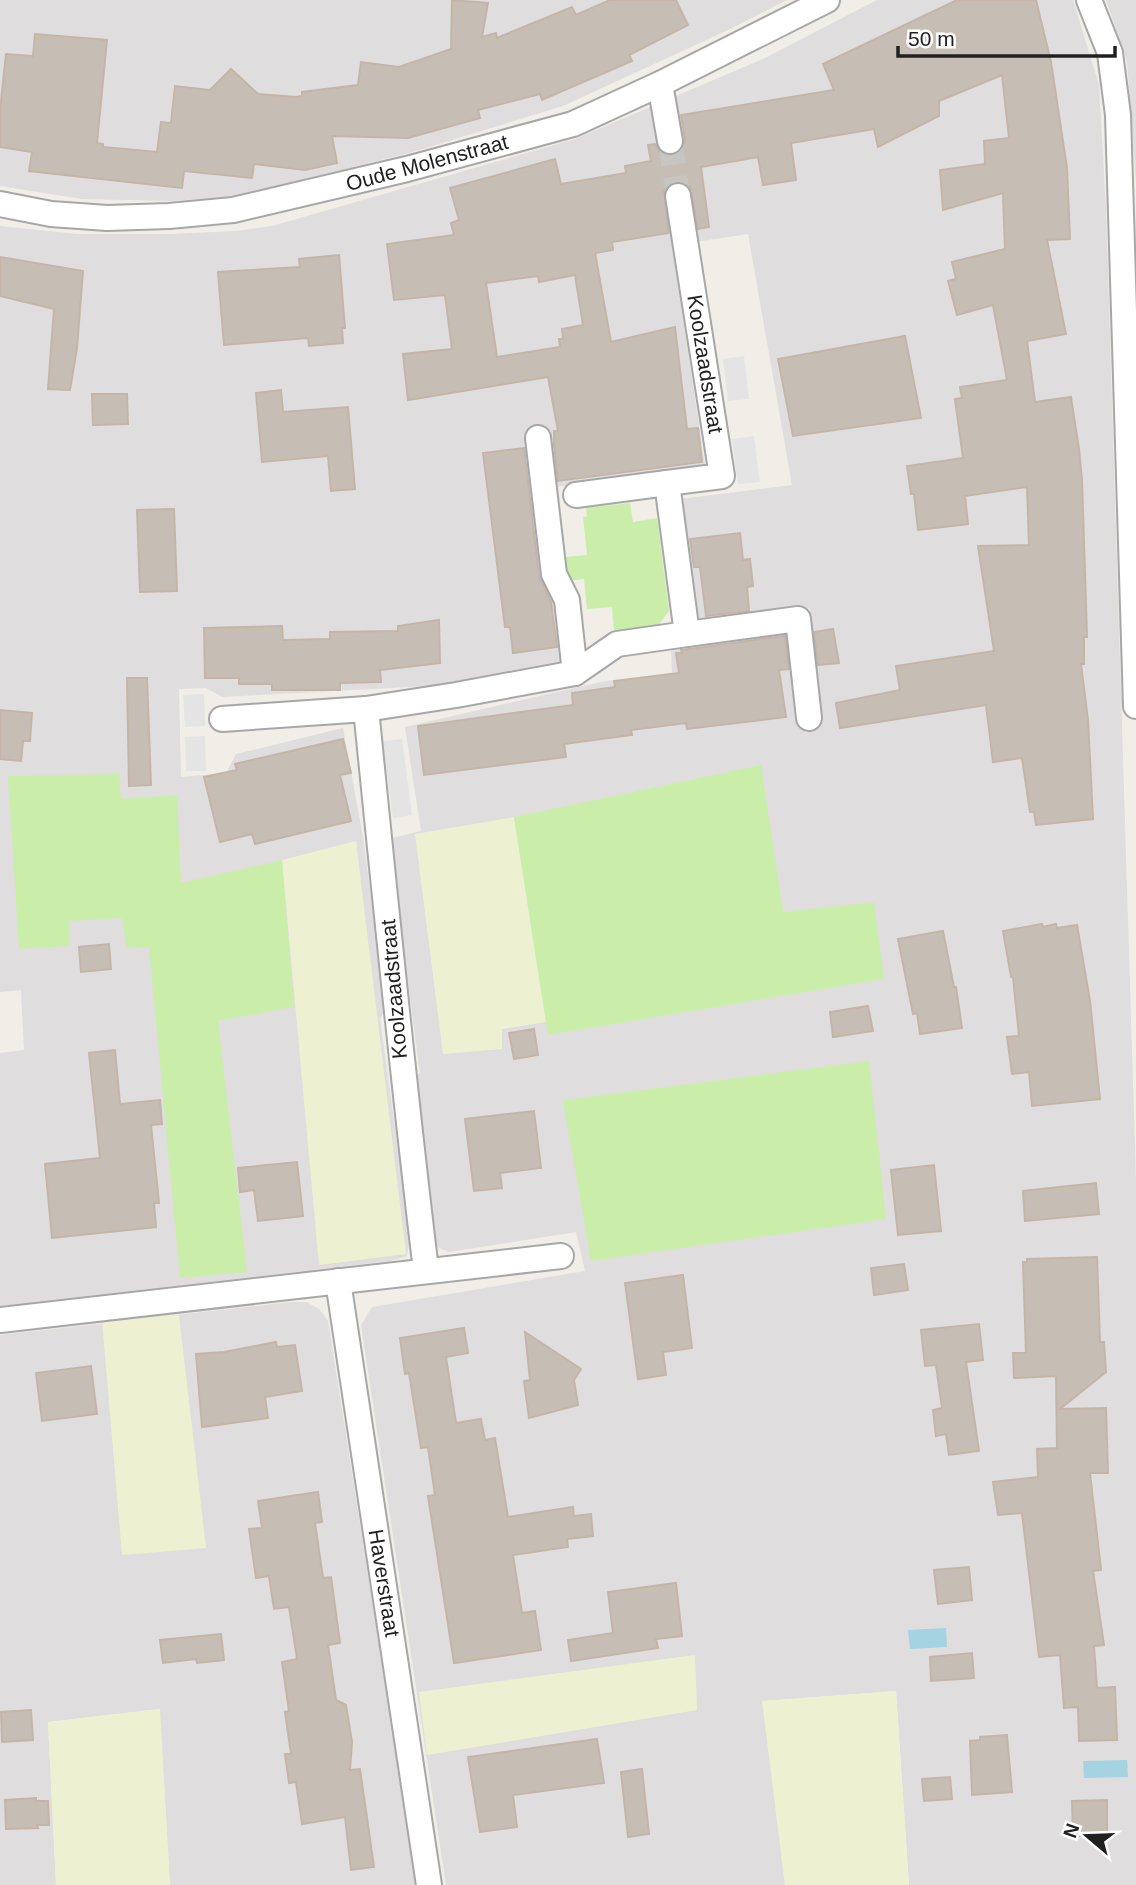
<svg xmlns="http://www.w3.org/2000/svg" width="1136" height="1885" font-family="Helvetica,sans-serif">
<rect width="100%" height="100%" fill="#f1eee7"/>
<g fill="#dfdddd">
<path d="M0,0H787L728,30L563,106L409,153L273,187L224,197L171,201L82,199L0,186Z"/>
<path d="M877,0H1073L1099,85L1106,209L1136,1180V1885H909L896,1691L763,1701L785,1885H446L361,1325L372,1307L585,1271L576,1232L449,1252L437,1247L413,1079L420,1073L389,839L421,831L405,727L605,681L672,673L671,645L787,632L796,723L822,718L810,608L699,623L680,499L792,485L748,234L695,242L689,199L666,205L705,465L537,490L561,600L567,660L428,686L222,697L206,688L179,689L181,777L226,773L236,754L343,728L363,837L386,1009L380,1019L410,1237L407,1256L390,1261L0,1306V1053L24,1050L21,990L0,992V226L77,234H171L236,231L272,226L575,139L765,58Z"/>
<path d="M1106,0H1136V183L1127,61Z"/>
<path d="M291,1302H307L320,1310L328,1321L417,1885H170L159,1709L48,1722L56,1885H0V1335Z"/>
</g>
<g fill="#eef1d1">
<path d="M514,817L546,1022L502,1029V1049L443,1054L415,834Z"/>
<path d="M356,841L406,1254L319,1265L282,860Z"/>
<path d="M179,1315L206,1548L122,1555L102,1320Z"/>
<path d="M695,1655L697,1710L427,1755L419,1692Z"/>
<path d="M896,1691L909,1885H785L762,1701Z"/>
<path d="M160,1709L170,1885H56L48,1722Z"/>
</g>
<g fill="#caeeaa">
<path d="M630,503L633,522L657,518L669,611L657,627L614,632L612,607L587,609L584,579L567,581L564,557L587,555L583,517L587,516L586,508Z"/>
<path d="M761,765L783,912L874,902L884,979L548,1035L514,817Z"/>
<path d="M119,774L121,799L177,795L181,883L282,860L294,1007L218,1021L247,1272L180,1278L149,947L127,948L122,918L69,921L70,946L19,949L8,776Z"/>
<path d="M869,1061L886,1219L591,1261L563,1100Z"/>
</g>
<g fill="#e4e4e4">
<path d="M744,356L749,399L728,401L723,359Z"/>
<path d="M754,436L760,482L738,484L732,439Z"/>
<path d="M204,694L205,726L185,727L183,695Z"/>
<path d="M205,736L206,771H186L185,737Z"/>
<path d="M402,739L412,815L393,818L383,741Z"/>
</g>
<g fill="#a5d3e1">
<path d="M946,1628L947,1647L910,1649L908,1630Z"/>
<path d="M1127,1760L1128,1777L1084,1778L1083,1761Z"/>
</g>
<g fill="#c6beb5" stroke="#c4b5a8" stroke-width="2" fill-rule="evenodd">
<path d="M452,0L488,3L482,37L496,33L497,38L572,7L576,15L610,0H676L688,25L629,55L632,61L542,100L540,94L478,110L480,118L408,138L332,136L337,163L305,170L254,164L252,178L184,171L182,188L29,171L32,152L0,147V111L6,54L33,56L35,34L107,40L97,143L103,144V147L157,152L161,122L171,123L175,86L210,90L231,69L258,94L296,97L302,96V92L358,85L361,62L399,67L451,49Z"/>
<path d="M957,0H1036L1051,62L1067,168L1070,239L1047,240L1066,334L1027,341L1035,402L1071,397L1079,449L1082,480L1087,637H1084V664H1081L1088,720L1093,819L1036,825L1034,812H1030L1022,758L993,762L986,705L840,728L836,703L900,690L896,666L994,651L978,546L1029,545L1027,487L965,496L968,524L918,530L914,494H911L907,466L963,458L955,399L962,398L960,387L1007,380L993,305L957,315L948,281L956,279L952,262L1005,249L1003,193L943,210L940,170L985,164L984,141L1009,138L1002,75L939,101V116L878,147L874,129L791,143L796,180L763,185L758,157L701,167L709,227L698,229L690,187L684,182L675,181L668,185L664,191L669,233L612,242L613,250L595,253L611,342L675,327L687,429L698,428L702,462L558,481L554,445V431H558L548,377L408,400L403,354L452,349L445,295L394,300L387,244L454,235L451,223L459,220L450,188L555,159L561,184L626,173L625,166L651,161L648,145L655,144L659,151L666,155H673L680,152L685,139L681,115L834,90L823,64ZM575,275L583,325L562,329L563,339H559L560,347L497,357L486,283L538,276L539,282Z"/>
<path d="M339,255L345,328H342L343,343L309,346L308,338L224,345L218,272L300,267L299,259Z"/>
<path d="M0,257L83,271L77,348L70,390L48,389L54,309L0,296Z"/>
<path d="M905,336L921,418L793,436L778,359Z"/>
<path d="M281,390L283,412L348,407L355,489L331,491L328,456L262,462L256,393Z"/>
<path d="M92,394H127L128,424L93,425Z"/>
<path d="M524,448L539,576L551,602L557,647L513,653L510,627H505L483,453Z"/>
<path d="M174,509L177,591L140,592L137,510Z"/>
<path d="M740,533L743,560L750,559L753,586L747,587L749,611L706,616L700,567H694L690,539Z"/>
<path d="M439,620L440,663L380,670L381,682L340,683V690H272V684H239V678H205L204,628L282,626L283,640L330,639V632L398,631V626Z"/>
<path d="M833,629L839,663L818,665L814,632Z"/>
<path d="M785,636L789,669L779,670L786,717L687,729L686,723L631,730L632,735L564,744L566,757L424,775L418,726L573,705L572,693L615,687L614,681L679,673L676,653H682L681,650Z"/>
<path d="M127,678H147L151,785L129,786Z"/>
<path d="M0,710L32,713L30,741H23L21,761L0,759Z"/>
<path d="M343,739L351,773L340,775L351,821L255,844L252,834L220,842L204,777L237,770L235,764Z"/>
<path d="M1042,924L1043,927L1056,924L1057,928L1077,925L1090,1001L1100,1099L1032,1106L1029,1072L1012,1074L1007,1037L1019,1036L1013,977H1011L1003,931Z"/>
<path d="M943,931L954,987H956L962,1028L920,1034L917,1013L913,1014L898,939Z"/>
<path d="M109,944L111,969L81,972L79,947Z"/>
<path d="M868,1006L873,1031L833,1037L830,1012Z"/>
<path d="M534,1029L538,1055L514,1059L509,1033Z"/>
<path d="M115,1050L120,1104L160,1100L162,1124L151,1125L159,1203H154L156,1227L52,1238L45,1164L100,1158L89,1053Z"/>
<path d="M534,1111L541,1168L500,1173L502,1188L474,1191L465,1119Z"/>
<path d="M297,1162L303,1216L258,1221L254,1190L240,1192L238,1168Z"/>
<path d="M934,1165L941,1231L898,1235L891,1170Z"/>
<path d="M1096,1183L1099,1214L1025,1221L1023,1191Z"/>
<path d="M1097,1257L1100,1342H1104L1106,1372L1060,1409L1106,1408L1108,1473H1090L1101,1570L1093,1571L1104,1645L1094,1646L1097,1688L1115,1687L1117,1740L1079,1741L1078,1707L1064,1708L1060,1655L1039,1657L1022,1513L998,1515L993,1482L1038,1477L1037,1449L1057,1448L1056,1376L1014,1378L1013,1353H1026L1023,1262H1027V1259Z"/>
<path d="M904,1264L908,1290L874,1295L871,1268Z"/>
<path d="M683,1275L692,1348L663,1352L666,1375L638,1379L625,1283Z"/>
<path d="M979,1324L983,1360L966,1362L979,1451L949,1455L946,1434L936,1436L933,1410L942,1408L936,1365L925,1366L921,1330Z"/>
<path d="M464,1328L468,1353L446,1357L456,1423L481,1419L485,1440L495,1438L508,1517L573,1507L574,1516L591,1514L593,1536L567,1539L568,1547L513,1555L522,1613L535,1611L541,1650L454,1663L428,1496L435,1495L428,1447L421,1448L409,1373L405,1374L400,1338Z"/>
<path d="M525,1332L581,1369L574,1380L578,1405L529,1418L524,1381L530,1380Z"/>
<path d="M276,1342L277,1347L295,1345L302,1391L265,1397L268,1418L202,1427L196,1354L224,1352Z"/>
<path d="M91,1366L97,1414L42,1421L36,1373Z"/>
<path d="M318,1492L322,1522L315,1523L323,1578L331,1577L340,1643L328,1645L336,1700L346,1705L352,1742L350,1770L360,1769L374,1867L351,1870L345,1817L302,1824L296,1782L289,1783L285,1754H291L285,1712L289,1711L282,1662L297,1659L289,1607L274,1609L269,1576L256,1578L249,1529L262,1528L258,1501Z"/>
<path d="M969,1567L972,1600L938,1604L934,1570Z"/>
<path d="M676,1583L682,1636L656,1639L658,1648L571,1661L568,1640L613,1633L608,1592Z"/>
<path d="M221,1634L224,1660L197,1663L196,1659L163,1663L160,1640Z"/>
<path d="M972,1653L974,1678L931,1681L930,1657Z"/>
<path d="M31,1710L33,1740L2,1742L1,1712Z"/>
<path d="M1007,1735L1012,1792L972,1795L970,1741L980,1740V1737Z"/>
<path d="M597,1739L604,1783L513,1795L517,1827L480,1832L468,1757Z"/>
<path d="M642,1769L649,1834L628,1837L621,1772Z"/>
<path d="M950,1777L952,1799L924,1801L922,1779Z"/>
<path d="M36,1798V1801H48L49,1825H37L38,1828L6,1829L5,1800Z"/>
<path d="M1107,1800V1836H1073L1072,1801Z"/>
</g>
<g fill="none" stroke-linecap="round" stroke-linejoin="round">
<path stroke="#c7c5bf" stroke-width="24" stroke-dasharray="24 12" stroke-linecap="butt" d="M670,141L678,196"/>
<g stroke="#a7a7a7" stroke-width="28">
<g id="street">
<path d="M1089,0L1110,53L1118,115L1136,706"/>
<path d="M660,84L670,141"/>
<path d="M0,204L51,214L107,218L169,216L233,210L407,169L573,124L660,84L827,0"/>
<path d="M538,438L554,574L567,600L575,673"/>
<path d="M576,495L667,483"/>
<path d="M687,634L798,619L809,718"/>
<path d="M366,709C385,896 403,1083 426,1270"/>
<path d="M222,719L366,709L456,695L575,673L617,644L687,634L667,483L722,476L678,196"/>
<path d="M338,1281L429,1885"/>
<path d="M0,1320L561,1256"/>
</g>
</g>
<use href="#street" stroke="#fff" stroke-width="24"/>
</g>
<g text-anchor="middle" stroke-width="5" stroke-linejoin="round" paint-order="stroke">
<g font-size="21" fill="#202020" stroke="#fff">
<text transform="translate(427 163) rotate(-15)" y="7">Oude Molenstraat</text>
<text transform="translate(705 364) rotate(81)" y="7">Koolzaadstraat</text>
<text transform="translate(394 989) rotate(-95)" y="7">Koolzaadstraat</text>
<text transform="translate(384 1583) rotate(81)" y="7">Haverstraat</text>
</g>
</g>
<g transform="translate(1087 1836) rotate(289)" stroke="#ffffff" stroke-width="5" paint-order="stroke">
<path d="M0-5L12 26L0 18L-12 26Z" fill="#202020"/>
<text y="-10" font-size="19" font-weight="bold" text-anchor="middle" fill="#202020">N</text>
</g>
<path d="M898 46v10h217v-10" fill="none" stroke="#202020" stroke-width="3.5"/>
<text x="908" y="46" font-size="21" fill="#202020" stroke="#ffffff" stroke-width="5" paint-order="stroke">50 m</text>
</svg>
